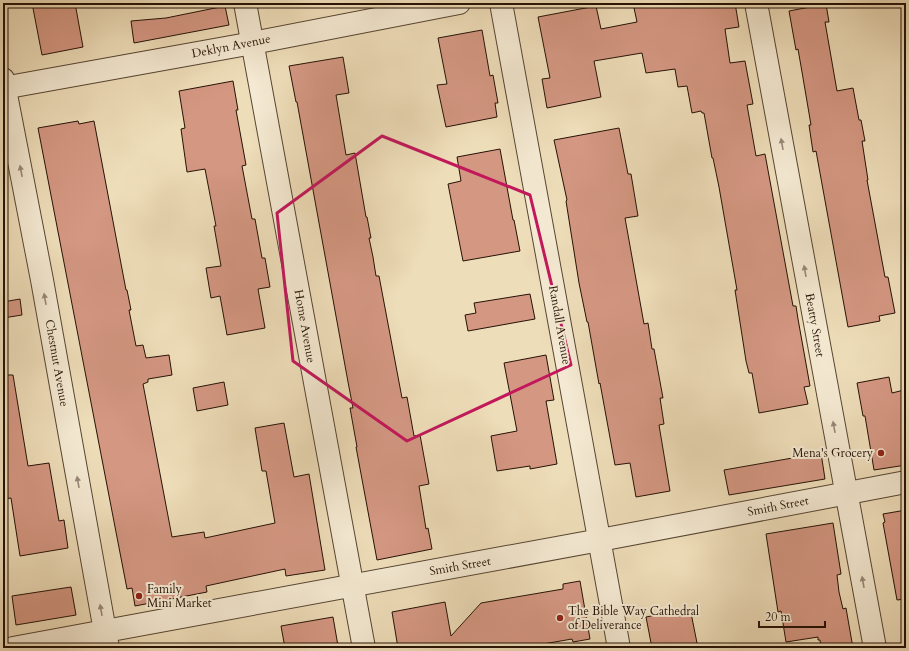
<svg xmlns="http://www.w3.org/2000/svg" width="909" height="651" font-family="Cardo,serif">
<rect width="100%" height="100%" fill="#eeddb9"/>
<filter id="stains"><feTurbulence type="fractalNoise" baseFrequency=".005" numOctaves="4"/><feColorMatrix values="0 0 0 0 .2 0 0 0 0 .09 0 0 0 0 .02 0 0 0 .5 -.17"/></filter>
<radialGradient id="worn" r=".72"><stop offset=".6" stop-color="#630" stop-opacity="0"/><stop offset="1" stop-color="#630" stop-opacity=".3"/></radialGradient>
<g fill="#d49782" stroke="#251205">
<path d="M32,3H75L83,47L42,55Z"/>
<path d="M633,3H735L739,27L725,29L730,63L745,61L753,104L747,105L756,156L765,154L793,306H796L798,319L810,386L804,387L808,404L759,413L752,373H749L746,361L735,290H737L719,187L713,158H712L704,113H702L701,111L692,113L687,86L678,87L675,69L646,73L642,53L594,61L601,97L547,108L542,79L550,78L538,17L596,6L601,29L637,22Z"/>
<path d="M826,4L829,22H825L837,91L853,88L859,120H861L865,141H862L868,180H867L885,277H888L895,313L879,316L880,321L848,327L816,151L813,152L809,125H811L802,72L798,49L796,50L789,11Z"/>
<path d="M225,6L229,25L134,43L131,21L166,18Z"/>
<path d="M482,30L490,76L493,75L498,103H495L497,117L446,127L437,85L447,84L438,38Z"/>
<path d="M343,57L349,93L336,95L346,155L355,153L366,217H367L371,238H369L373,257L376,276H379L402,398L407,397L414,436L420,435L429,484L419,486L426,529L428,528L432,549L377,560L356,447H357L350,408H353L348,382L297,102H296L289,66Z"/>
<path d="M233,81L238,110H236L246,165L242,166L252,219H255L262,258H265L270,287L258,289L265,328L227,335L220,296L211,298L206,268L221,266L214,226H216L205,169L187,172L181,129L185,128L179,91Z"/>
<path d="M78,121L79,124L94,121L126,290H127L131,310H129L136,346L143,345L146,358L169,355L172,375L148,379V382L143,384L172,537L204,532L205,538L275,523L266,471H262L255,428L284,423L294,477L309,474L325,570L286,576L285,569L206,586L207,592L135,606L132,588L127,589L38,128Z"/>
<path d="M619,128L628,174H631L638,216L625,218L644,324L648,323L652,349H654L663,398H660L664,424L659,425L670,491L636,497L630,463L615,465L600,383L599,384L588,322H587L579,283L566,201L567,200L554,140Z"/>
<path d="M500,149L513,220H514L520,251L463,261L448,184L461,181L457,157Z"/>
<path d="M530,294L535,319L468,331L465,315L476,313L474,303Z"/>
<path d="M20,299L22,315L3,318V302Z"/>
<path d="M546,355L554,400L546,401L557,464L530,469V466L497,471L491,436L517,431L504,363Z"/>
<path d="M3,375H13L28,466L49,463L59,521L64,520L68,548L20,556L11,498L3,499Z"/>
<path d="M889,377L892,393L904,390L906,399V465L874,470L865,416H863L857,383Z"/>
<path d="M224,382L228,405L197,411L193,388Z"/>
<path d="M821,453L825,479L729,495L724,470Z"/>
<path d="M906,510V599L897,600L883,523L885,522L883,514Z"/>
<path d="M833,523L841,574L837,575L839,592L843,609L846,608L853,648H821L820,640H818V637L786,642L781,611L778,612L766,534Z"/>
<path d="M580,581L590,639L573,642L572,639L520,648H398L392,612L445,602L451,636L481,603L563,589V584Z"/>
<path d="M71,587L76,615L16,625L12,596Z"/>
<path d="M676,611L677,615L691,613L698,648H652L646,617Z"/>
<path d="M333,617L338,646L324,648H285L281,626Z"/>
</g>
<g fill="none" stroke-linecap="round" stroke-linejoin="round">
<g stroke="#574532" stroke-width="24">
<g id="minor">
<path d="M245,3L364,648"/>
<path d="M501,3L619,648"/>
<path d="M756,3L875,648"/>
<path d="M3,79L42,280L108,648"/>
<path d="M3,88L253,43L459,3"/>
<path d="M13,648L600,540L906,482"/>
</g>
</g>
<use href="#minor" stroke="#f4e9d2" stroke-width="22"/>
</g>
<defs><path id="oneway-solid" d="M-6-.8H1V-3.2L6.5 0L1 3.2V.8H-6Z"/></defs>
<g fill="#978876">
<use href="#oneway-solid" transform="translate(782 144) rotate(-100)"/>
<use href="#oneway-solid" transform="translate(21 171) rotate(-101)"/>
<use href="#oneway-solid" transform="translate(805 271) rotate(-100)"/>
<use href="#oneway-solid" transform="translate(45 299) rotate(-100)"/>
<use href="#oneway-solid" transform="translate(834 427) rotate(-100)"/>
<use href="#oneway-solid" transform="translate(78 482) rotate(-100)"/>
<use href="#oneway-solid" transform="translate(863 582) rotate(-100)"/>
<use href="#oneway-solid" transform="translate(101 610) rotate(-100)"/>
</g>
<path fill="none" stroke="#c2185b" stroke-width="3" stroke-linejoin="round" d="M382,136L530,195L571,365L407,441L293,361L277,213Z"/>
<g fill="#8f2418" stroke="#f4e9d2" stroke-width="1.5">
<circle cx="881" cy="453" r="4"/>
<circle cx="139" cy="596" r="4"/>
<circle cx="560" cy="618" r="4"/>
</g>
<g text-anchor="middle" stroke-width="4" stroke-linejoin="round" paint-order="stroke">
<g font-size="12" fill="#251205" stroke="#f4e9d2">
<text transform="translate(231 46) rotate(-11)" y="4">Deklyn Avenue</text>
<text transform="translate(560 325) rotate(80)" y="4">Randall Avenue</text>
<text transform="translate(815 325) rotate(80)" y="4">Beatty Street</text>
<text transform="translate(305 326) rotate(80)" y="4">Home Avenue</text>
<text transform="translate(57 363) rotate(80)" y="4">Chestnut Avenue</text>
<text transform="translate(778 506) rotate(-11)" y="4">Smith Street</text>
<text transform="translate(460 566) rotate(-10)" y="4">Smith Street</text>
</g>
<g font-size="12" fill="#251205" stroke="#f4e9d2" text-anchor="start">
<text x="873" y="457" text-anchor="end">Mena's Grocery</text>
<text x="147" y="593">Family<tspan x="147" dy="14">Mini Market</tspan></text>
<text x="568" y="615">The Bible Way Cathedral<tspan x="568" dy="14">of Deliverance</tspan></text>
</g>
</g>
<rect width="909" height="651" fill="none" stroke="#eeddb9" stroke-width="16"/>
<rect x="4" y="4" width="901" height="643" fill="none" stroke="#251205" stroke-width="2"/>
<rect x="8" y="8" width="893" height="635" fill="none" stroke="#251205"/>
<path d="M759 621v6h66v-6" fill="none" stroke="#251205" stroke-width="2"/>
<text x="765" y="621" font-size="12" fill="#251205" stroke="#f4e9d2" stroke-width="3" paint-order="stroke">20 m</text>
<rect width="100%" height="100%" filter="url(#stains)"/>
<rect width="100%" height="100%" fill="url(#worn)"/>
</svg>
